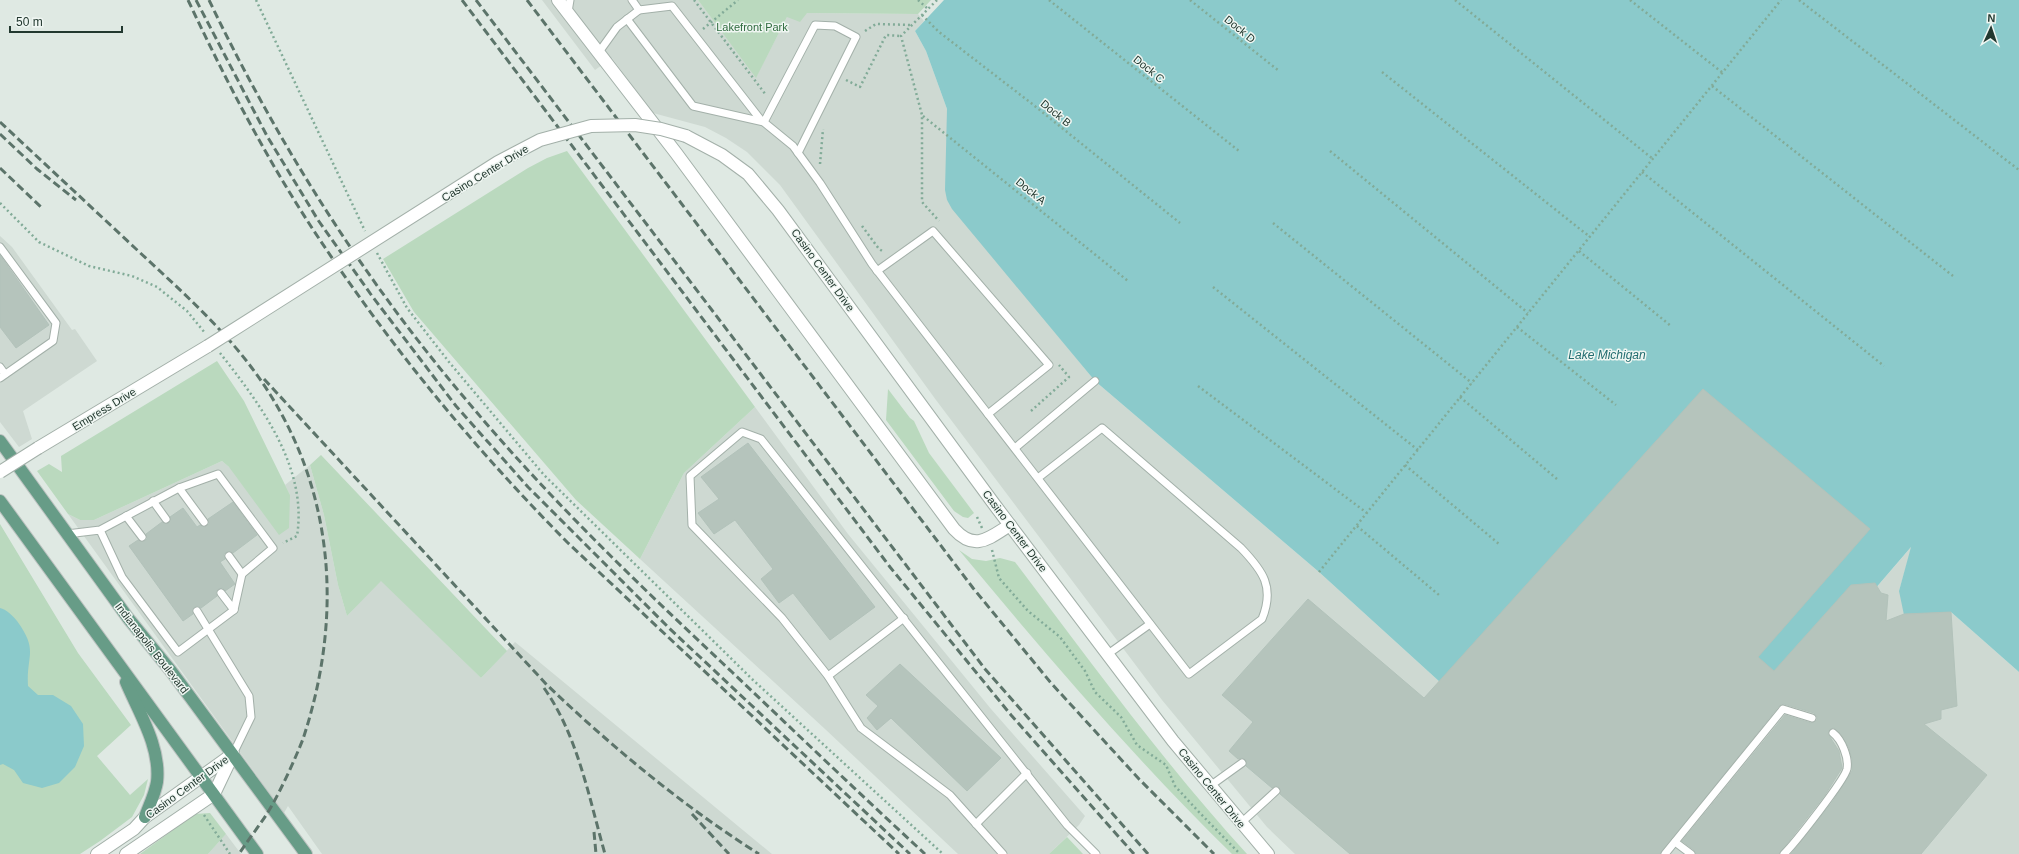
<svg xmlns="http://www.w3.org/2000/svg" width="2019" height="854" font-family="Helvetica,sans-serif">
<rect width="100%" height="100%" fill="#dfe9e3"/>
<g fill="#ced9d2">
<path d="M542,0H698L756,77L787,17L807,13L918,14L924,21L915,31L926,51L947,109V200L1095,381L1319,572L1441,683L1649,852L1912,546L1899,591L1951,612L2019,672V854H1295L1267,827L1162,700L936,400L780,185L747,152L726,138L705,127L653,113L612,58L595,70Z"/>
<path d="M0,236L12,247L72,330L75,329L97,361L23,411L32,439L19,447L0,422Z"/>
<path d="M755,407L848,534L991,709L1085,816L1079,825L1049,854H958L825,729L640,559L684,473Z"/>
<path d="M222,461L229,467L290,495L285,485L310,465L324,515L338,585L347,616L381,580L481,678L515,642L772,854H322L288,806L284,813L68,514L80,520H94Z"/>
<path d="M226,834L241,854H208Z"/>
</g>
<g fill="#bad9be">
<path d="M698,0H931L918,14L807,13L800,22L787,17L756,78Z"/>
<path d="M567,151L755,407L684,473L640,559L576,500L414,312L383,259L528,168L547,158Z"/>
<path d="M217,361L244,401L290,495L289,528L279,535L229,467L222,461L94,520H80L68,514L37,471L49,464L62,472L61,456Z"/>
<path d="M888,389L910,418L914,421L929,453L974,513L968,518L963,517L954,511L886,420Z"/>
<path d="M321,455L507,651L481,678L381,581L347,616L338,585L324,515L310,465Z"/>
<path d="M0,524L78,653L131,725L97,756L130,795L148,779L144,795L132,817L100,841L80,854H0Z"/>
<path d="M959,550L972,559L986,561L1000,558L1015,562C1090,661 1163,762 1247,854H1232C1135,759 1046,655 959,550Z"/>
<path d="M210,813L226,834L208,854H140L195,814Z"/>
<path d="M1067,837L1083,854H1049Z"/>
</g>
<g fill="#8bcacb">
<path d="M944,0H2019V672L1951,612L1904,615L1899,591L1911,547L1649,852L1441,683L1319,572L1095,381L952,209L947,200L945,190L947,109L926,51L915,31Z"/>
<path d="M0,608C6,609 13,616 17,621C39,651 26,655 28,686L38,695H53L71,706L83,724L84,746L75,767L59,783L42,788L23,783L14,770L3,764L0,765Z"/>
</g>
<g fill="#b5c4bc" stroke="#b2c2ba">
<path d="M0,255L49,325L16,348L0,327Z"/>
<path d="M1703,389L1870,529L1758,657L1774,671L1851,585L1875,583L1881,593L1888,595L1886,621L1904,614L1951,612L1957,706L1941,710V719L1924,724L1987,775L1921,854H1791L1833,801L1852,771V759L1849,748L1840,733L1834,728L1830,729L1828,734L1839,751L1842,768L1825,795L1779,854H1696L1694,850L1682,841L1785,715L1811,723L1817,720V717L1814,713L1784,704L1779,706L1660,854H1350L1280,794L1279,787L1275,786L1272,788L1246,766V760L1242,758L1238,759L1229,751L1253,722L1222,695L1308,599L1424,698Z"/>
<path d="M748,443L875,607L830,640L793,593L779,603L761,579L773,569L735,520L714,534L698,513L719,499L701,477Z"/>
<path d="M233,502L257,535L233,553L226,552L224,554L225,559L220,562L235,584L225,591L223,588L218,589L216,593L217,596L201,608L197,606L194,607L193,614L183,621L129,546L138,540L145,541L147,539L146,534L162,522L169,523L170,517L183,508L197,527L200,525L205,527L209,524L208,519Z"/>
<path d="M900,664L1001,758L967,791L891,718L877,730L867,718L878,706L866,695Z"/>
</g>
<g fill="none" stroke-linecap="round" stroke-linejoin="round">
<g stroke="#a3b0a9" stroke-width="9">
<g id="service">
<path d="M632,0L639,10L672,6L760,119L793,146L820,183L872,264L1189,674L1262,619C1275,587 1263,571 1241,548L1102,428L1038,478"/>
<path d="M568,12L570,0"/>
<path d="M627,19L693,106L764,122L815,25L835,26L856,37L798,153"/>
<path d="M599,52L617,27L639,10"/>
<path d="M0,247L56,323L53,341L0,378"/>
<path d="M877,271L933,231L1049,365L988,414"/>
<path d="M0,367L5,374"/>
<path d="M1015,448L1095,381"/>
<path d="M179,488L204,522"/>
<path d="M153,501L166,519"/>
<path d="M126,516L142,537"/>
<path d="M67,534L100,530L179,488L218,474L273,548L242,574L234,610L178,652L122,577L100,530"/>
<path d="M229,556L242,574"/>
<path d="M221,593L234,610"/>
<path d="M197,611L249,696L251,717L233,754"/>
<path d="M1108,654L1150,624"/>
<path d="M828,676L904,618"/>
<path d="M1210,786L1242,763"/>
<path d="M1241,823L1276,791"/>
<path d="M976,824L1027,773"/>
<path d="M1675,842L1691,854"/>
<path d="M1003,854L950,795L861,728L828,676L782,618L692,525L690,476L742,432L761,439L1067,825L1096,854"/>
<path d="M1665,854L1783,709L1812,718"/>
<path d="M1784,854C1795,843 1844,781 1847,769C1849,758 1842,740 1833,733"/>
</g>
</g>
<g stroke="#a3b0a9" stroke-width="14">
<path id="minor" d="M558,0L676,153L954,529C975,552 989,538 1010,525"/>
</g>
<g stroke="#a3b0a9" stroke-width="14">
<g id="tertiary">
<path d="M686,136L722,155L748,174L778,210L994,504L1173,741L1268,854"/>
<path d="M38,448L208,346"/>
<path d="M97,854L134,829L145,817L233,754"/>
<path d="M126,854L214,794L233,754"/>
</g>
</g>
<g stroke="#bdc3c1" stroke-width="14">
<g id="primary">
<path d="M0,441L128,618L171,671L306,854"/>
<path d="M0,501L257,854"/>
<path d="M126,682C139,713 161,747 157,782C155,794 149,806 145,817"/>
</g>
</g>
<g stroke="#82ab98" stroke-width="2.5" stroke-dasharray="2 3" stroke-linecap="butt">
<path d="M256,0L365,231"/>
<path d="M694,0L766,95"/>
<path d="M918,0L928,9"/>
<path d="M937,0L901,36L922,115V202L939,221"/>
<path d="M1049,0L1239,151"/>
<path d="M1190,0L1279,71"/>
<path d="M1455,0L1653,159"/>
<path d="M1630,0L1723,73"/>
<path d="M1799,0L2019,170"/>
<path d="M922,15L939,32L1031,103L1180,223"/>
<path d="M703,29L738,0"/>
<path d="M865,31L876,24L912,25"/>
<path d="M1382,72L1590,237"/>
<path d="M846,80L860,87L886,35L901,36"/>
<path d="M1712,86L1953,276"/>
<path d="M923,116L1128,281"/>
<path d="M1330,151L1528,313"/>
<path d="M820,164L823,129"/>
<path d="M1642,172L1884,366"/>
<path d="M0,203L39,242L89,266L132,276L157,287L187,311L205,333"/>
<path d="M1273,223L1472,383"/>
<path d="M862,226L879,249L884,252"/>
<path d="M1579,251L1671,326"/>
<path d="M377,253L407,308L449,362L544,475L753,680L943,854"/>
<path d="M1213,287L1418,450"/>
<path d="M1517,327L1616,405"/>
<path d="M220,353C260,404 308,467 297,536L283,543"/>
<path d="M1198,386L1367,513"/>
<path d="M1460,397L1557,479"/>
<path d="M1031,411L1069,377L1059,365"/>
<path d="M1405,465L1499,544"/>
<path d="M977,517L982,528"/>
<path d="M1357,526L1439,595"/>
<path d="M992,550L999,578L1028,611L1060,637L1085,671L1095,692L1121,717L1137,745L1166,765L1175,786L1197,810L1240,854"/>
<path d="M1319,572L1781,0"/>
<path d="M204,815L230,854"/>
</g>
<use href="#service" stroke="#fff" stroke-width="7"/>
<use href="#minor" stroke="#fff" stroke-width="12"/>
<use href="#tertiary" stroke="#fff" stroke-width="12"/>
<use href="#primary" stroke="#679c87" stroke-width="12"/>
<g stroke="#5c746a" stroke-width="3" stroke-dasharray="8 4" stroke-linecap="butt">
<path d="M188,0C226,81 268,162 318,237C391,347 474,448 567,542L899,854"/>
<path d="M196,0L267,136L318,220L372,296L456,406L528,487L669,628L910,854"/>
<path d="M209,0C278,144 364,280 468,402C549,499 640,586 732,672C796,733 860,794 925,854"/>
<path d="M462,0L890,567L1011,715L1134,854"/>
<path d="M476,0L985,669L1148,854"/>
<path d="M527,0L973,588L1051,683L1139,779L1214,854"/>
<path d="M0,122C45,164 90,206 135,248C167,278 200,307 229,340C330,453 350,597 303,739C296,757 281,790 271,807C262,823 249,838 239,854"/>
<path d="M0,134L37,169L76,200"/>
<path d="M0,168L41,207"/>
<path d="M264,379L547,685C612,747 683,806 759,854"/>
<path d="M544,688C578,736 589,798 605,854"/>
<path d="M692,814L729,854"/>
<path d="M594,832L596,854"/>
</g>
<g stroke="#a3b0a9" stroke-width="14" stroke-linecap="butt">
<g id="tertiary-bridge">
<path d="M208,346L498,162L540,140L591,126L635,125L661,129L686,136"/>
<path d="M0,472L38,448"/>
</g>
</g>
<use href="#tertiary-bridge" stroke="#fff" stroke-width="12"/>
</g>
<g text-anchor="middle" stroke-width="3" stroke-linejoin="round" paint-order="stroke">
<g font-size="11" fill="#2f6b3e" stroke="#eff6f2">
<text x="752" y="31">Lakefront Park</text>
</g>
<g font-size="11" fill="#22382f" stroke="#eff6f2">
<text transform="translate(1240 29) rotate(39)" y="4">Dock D</text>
<text transform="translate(1149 69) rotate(39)" y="4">Dock C</text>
<text transform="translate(1056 113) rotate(39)" y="4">Dock B</text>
<text transform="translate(485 173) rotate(-31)" y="4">Casino Center Drive</text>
<text transform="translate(1031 191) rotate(39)" y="4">Dock A</text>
<text transform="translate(823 270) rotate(54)" y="4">Casino Center Drive</text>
<text transform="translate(104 409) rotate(-31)" y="4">Empress Drive</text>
<text transform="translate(1015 531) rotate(53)" y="4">Casino Center Drive</text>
<text transform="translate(152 648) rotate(52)" y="4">Indianapolis Boulevard</text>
<text transform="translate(187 787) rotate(-36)" y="4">Casino Center Drive</text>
<text transform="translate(1212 788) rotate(51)" y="4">Casino Center Drive</text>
</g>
<g font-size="12" font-style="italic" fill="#216c6f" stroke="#eff6f2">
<text x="1607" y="359">Lake Michigan</text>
</g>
</g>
<g transform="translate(1991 28) rotate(3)" stroke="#eff6f2" stroke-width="3" paint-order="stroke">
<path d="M0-3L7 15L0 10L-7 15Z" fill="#22382f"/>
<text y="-6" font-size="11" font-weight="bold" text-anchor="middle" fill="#22382f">N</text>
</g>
<path d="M10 26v6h112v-6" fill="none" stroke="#22382f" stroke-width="2"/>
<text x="16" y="26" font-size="12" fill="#22382f" stroke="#eff6f2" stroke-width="3" paint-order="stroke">50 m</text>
</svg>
